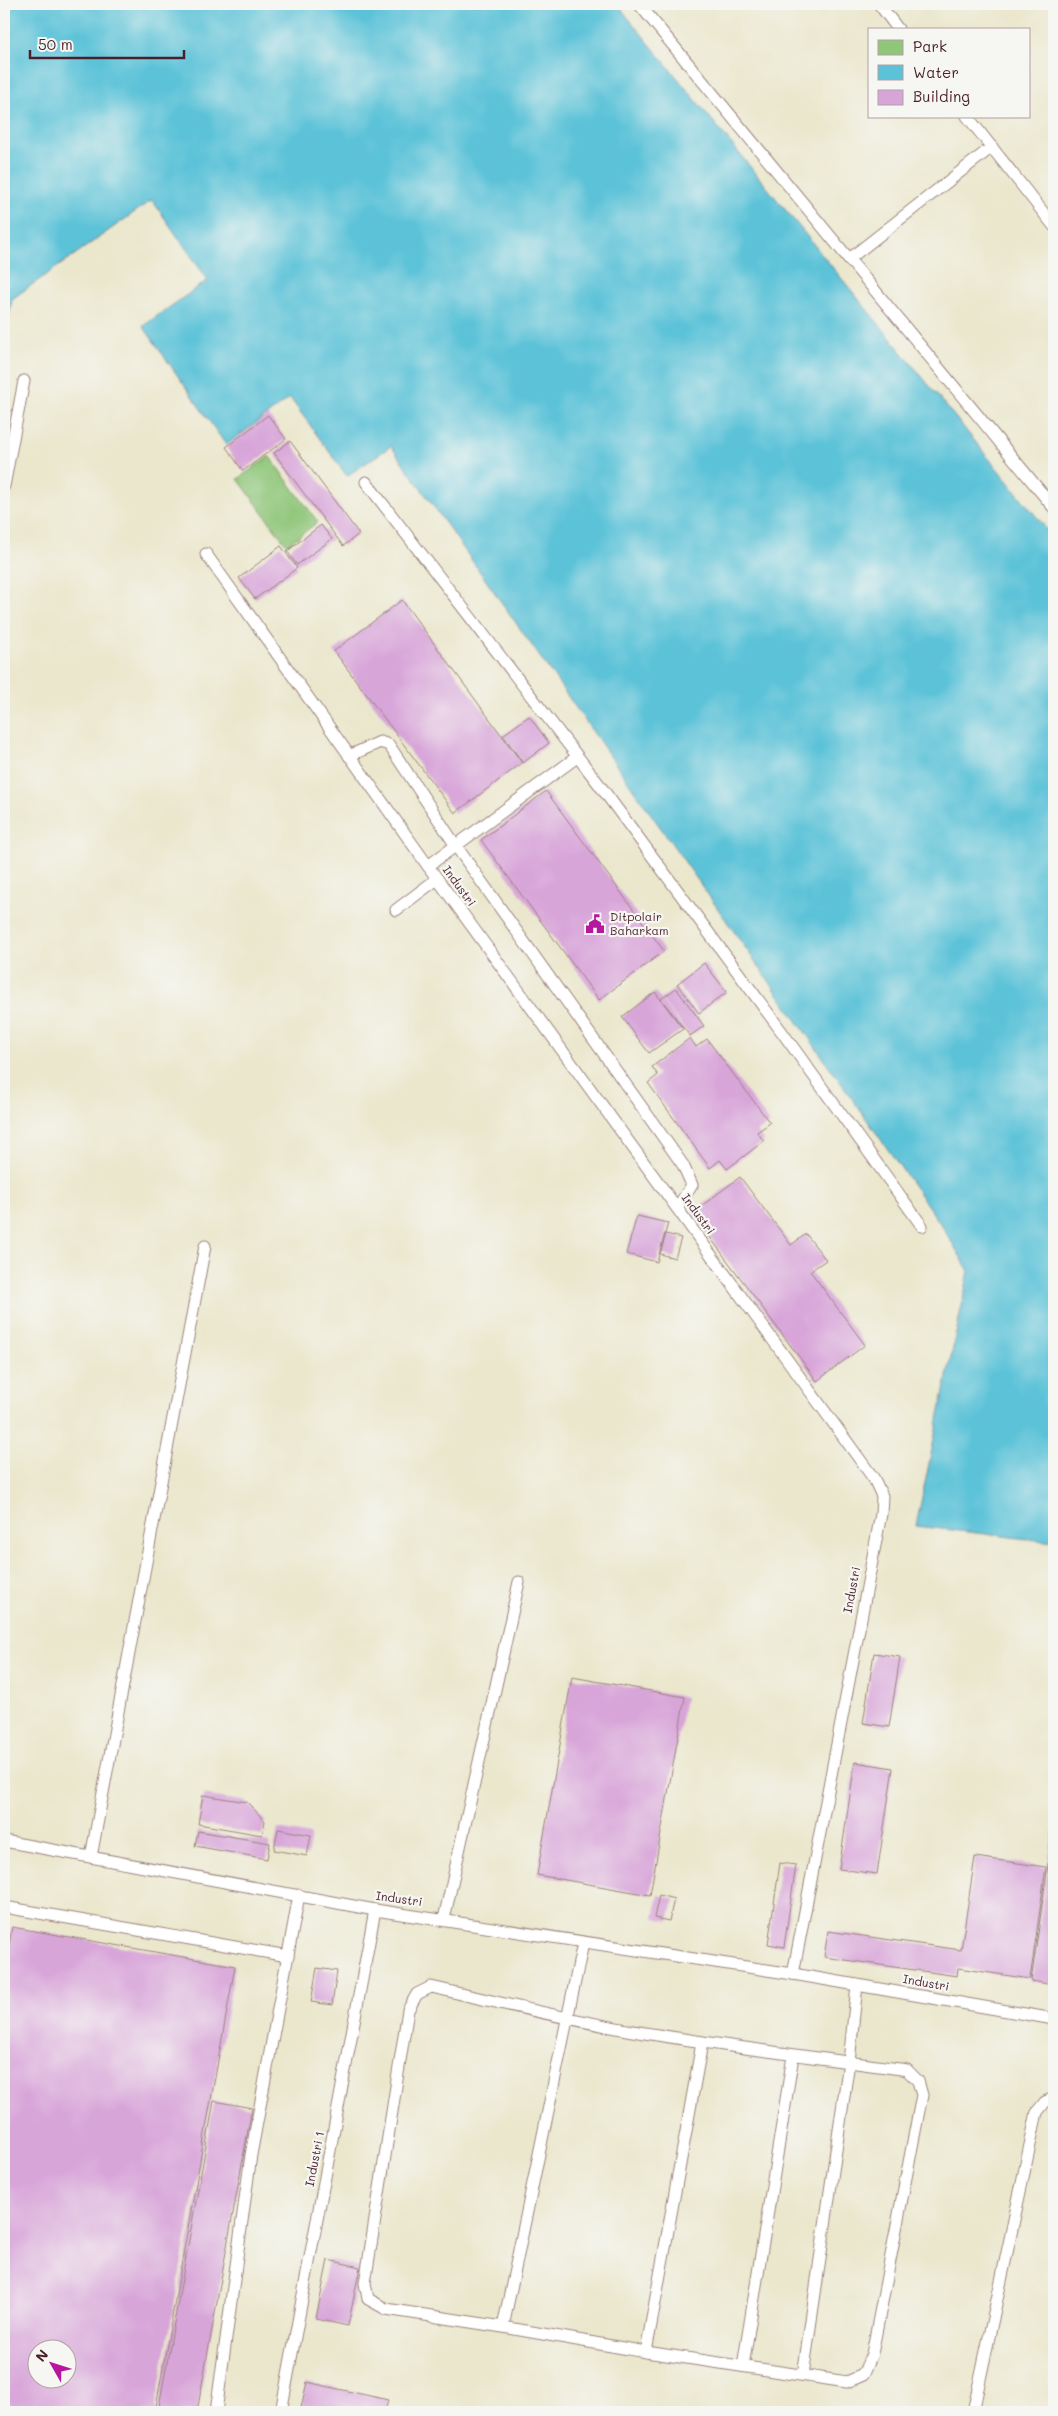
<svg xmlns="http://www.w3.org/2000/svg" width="1058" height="2416" font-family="Mali,sans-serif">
<rect width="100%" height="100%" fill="#f6f6f2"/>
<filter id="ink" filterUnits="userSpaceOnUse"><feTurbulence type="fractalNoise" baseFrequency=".02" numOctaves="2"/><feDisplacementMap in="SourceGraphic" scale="10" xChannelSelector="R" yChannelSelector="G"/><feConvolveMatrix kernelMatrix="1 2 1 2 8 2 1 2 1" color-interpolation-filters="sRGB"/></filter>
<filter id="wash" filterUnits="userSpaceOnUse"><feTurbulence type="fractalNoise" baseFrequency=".0096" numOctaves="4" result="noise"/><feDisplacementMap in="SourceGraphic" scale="20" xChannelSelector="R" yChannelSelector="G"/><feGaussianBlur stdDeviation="1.12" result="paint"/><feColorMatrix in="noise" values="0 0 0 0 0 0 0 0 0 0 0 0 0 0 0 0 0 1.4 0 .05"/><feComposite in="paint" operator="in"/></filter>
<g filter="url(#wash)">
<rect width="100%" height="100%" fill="#ebe7cd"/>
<path fill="#8fc679" stroke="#6c7252" d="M269,456L318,522L287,545L238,479Z"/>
<path fill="#5bc2d8" stroke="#527082" d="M4,4H617L1054,538V1542L916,1526L969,1271L942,1226L391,446L347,476L290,398L226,445L143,326L208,280L152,200L12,299L4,345Z"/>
<g id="blocks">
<g fill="#d8a5d9" fill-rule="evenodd">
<path d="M268,415L286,439L243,471L226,447Z"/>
<path d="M290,441L359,534L343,546L274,453Z"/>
<path d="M321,525L332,539L297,565L287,551Z"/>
<path d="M281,546L297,568L255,599L239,578Z"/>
<path d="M402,600L522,763L455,813L334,651Z"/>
<path d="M529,716L549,743L523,763L503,735Z"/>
<path d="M546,791L664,951L599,1000L481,840Z"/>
<path d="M704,963L727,992L699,1013L677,984Z"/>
<path d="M676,988L704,1026L690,1036L661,999Z"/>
<path d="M655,992L683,1029L649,1053L622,1017Z"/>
<path d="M690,1038L696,1047L707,1039L770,1123L757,1132L764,1141L727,1169L720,1160L710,1168L648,1083L658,1075L652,1067Z"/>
<path d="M740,1177L791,1245L806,1234L826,1260L810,1271L865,1345L817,1381L692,1213Z"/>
<path d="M637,1216L668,1223L657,1262L626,1254Z"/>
<path d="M666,1234L681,1238L675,1258L660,1254Z"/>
<path d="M874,1653L900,1657L889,1727L863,1723Z"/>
<path d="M572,1677L685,1697L650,1895L537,1875Z"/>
<path d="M855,1762L893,1768L877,1874L839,1869Z"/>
<path d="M203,1795L247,1802L265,1821L262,1835L198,1824Z"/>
<path d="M278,1829L311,1835L307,1856L274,1850Z"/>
<path d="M198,1831L270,1843L267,1859L195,1846Z"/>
<path d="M1053,1831H1054V1985L1031,1981Z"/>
<path d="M975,1857L1046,1867L1030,1979L958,1968L957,1976L824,1957L828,1931L961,1950Z"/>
<path d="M780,1863L796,1865L784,1947L768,1944Z"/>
<path d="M659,1895L674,1899L669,1921L654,1918Z"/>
<path d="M12,1927L235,1966L155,2412H4V1974ZM38,2348H68V2378H38Z"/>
<path d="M317,1968L337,1971L332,2005L311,2002Z"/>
<path d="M214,2101L252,2108L197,2412H158Z"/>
<path d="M328,2260L360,2267L348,2326L316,2319Z"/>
<path d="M307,2382L388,2400L385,2412H300Z"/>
</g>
</g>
</g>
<g filter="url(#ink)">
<use href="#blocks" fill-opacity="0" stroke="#9a837c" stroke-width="1"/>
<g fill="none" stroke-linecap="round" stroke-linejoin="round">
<g stroke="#9a837c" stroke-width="13">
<g id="service">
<path d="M639,4L1054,508"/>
<path d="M879,4L898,29"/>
<path d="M967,116L1054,226"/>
<path d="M849,259L992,147"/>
<path d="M366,482L598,783L782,1032L922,1226"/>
<path d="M4,486L24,381"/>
<path d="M206,554L428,866L874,1479L882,1496L881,1514L793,1974"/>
<path d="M349,756L380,742L389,745L456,846L683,1165L692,1185L677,1208"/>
<path d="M428,866L577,757"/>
<path d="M396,910L437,879"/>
<path d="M4,1841L375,1910L793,1974L1054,2019"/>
<path d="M91,1857L205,1246"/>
<path d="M4,1907L288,1956"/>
<path d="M444,1919L519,1582"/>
<path d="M503,2327L386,2309L368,2299L365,2283L408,2010L417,1994L431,1987C496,2002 561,2018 627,2030C720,2046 814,2057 907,2070L918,2081L922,2095L872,2354L863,2375L847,2382L646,2352L503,2327L583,1943"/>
<path d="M646,2352L702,2043"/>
<path d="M743,2366L793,2056"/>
<path d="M803,2375L849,2062L857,1985"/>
<path d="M216,2412L251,2155L299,1895"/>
<path d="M281,2412L375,1910"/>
<path d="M973,2412L1037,2112L1045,2102L1054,2098"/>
</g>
</g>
<use href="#service" stroke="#fff" stroke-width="11"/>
</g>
</g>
<defs>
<g id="civic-bare" transform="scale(1.5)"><path d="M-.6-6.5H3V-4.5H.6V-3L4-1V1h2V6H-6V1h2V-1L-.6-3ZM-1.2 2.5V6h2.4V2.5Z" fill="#b5179e" stroke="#f6f6f2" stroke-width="2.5" paint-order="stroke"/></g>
</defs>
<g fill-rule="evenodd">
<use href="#civic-bare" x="595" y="924"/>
</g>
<g text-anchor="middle" stroke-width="4.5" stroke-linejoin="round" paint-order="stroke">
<g font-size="12" fill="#4a1f2b" stroke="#f6f6f2">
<text transform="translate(459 886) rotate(54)" y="4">Industri</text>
<text transform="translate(698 1214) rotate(54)" y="4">Industri</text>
<text transform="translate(852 1590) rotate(-79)" y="4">Industri</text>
<text transform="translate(399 1899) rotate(8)" y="4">Industri</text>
<text transform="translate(926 1983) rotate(10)" y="4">Industri</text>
<text transform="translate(315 2159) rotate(-79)" y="4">Industri 1</text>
</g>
<g font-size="12" fill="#4a1f2b" stroke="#f6f6f2" text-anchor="start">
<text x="610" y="921">Ditpolair<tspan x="610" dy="14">Baharkam</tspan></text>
</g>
</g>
<rect width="1058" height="2416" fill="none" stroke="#f6f6f2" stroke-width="20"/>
<rect x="868" y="28" width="162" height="90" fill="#f6f6f2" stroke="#b1a0a2"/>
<rect x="878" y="40" width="25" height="15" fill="#8fc679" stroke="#b1a0a2"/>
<text x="913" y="52" font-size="15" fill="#4a1f2b">Park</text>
<rect x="878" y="65" width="25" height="15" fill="#5bc2d8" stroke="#b1a0a2"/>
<text x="913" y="78" font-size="15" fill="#4a1f2b">Water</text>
<rect x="878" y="90" width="25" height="15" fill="#d8a5d9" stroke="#b1a0a2"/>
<text x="913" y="102" font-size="15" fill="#4a1f2b">Building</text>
<g transform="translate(52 2364) rotate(309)"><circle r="24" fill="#f6f6f2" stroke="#b1a0a2"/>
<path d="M0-4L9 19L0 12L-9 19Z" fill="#b5179e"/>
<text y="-8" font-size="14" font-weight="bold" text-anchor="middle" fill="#4a1f2b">N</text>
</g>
<path d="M30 50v8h154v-8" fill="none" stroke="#4a1f2b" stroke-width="2.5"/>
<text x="38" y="50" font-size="15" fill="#4a1f2b" stroke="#f6f6f2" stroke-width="4" paint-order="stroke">50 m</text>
</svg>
